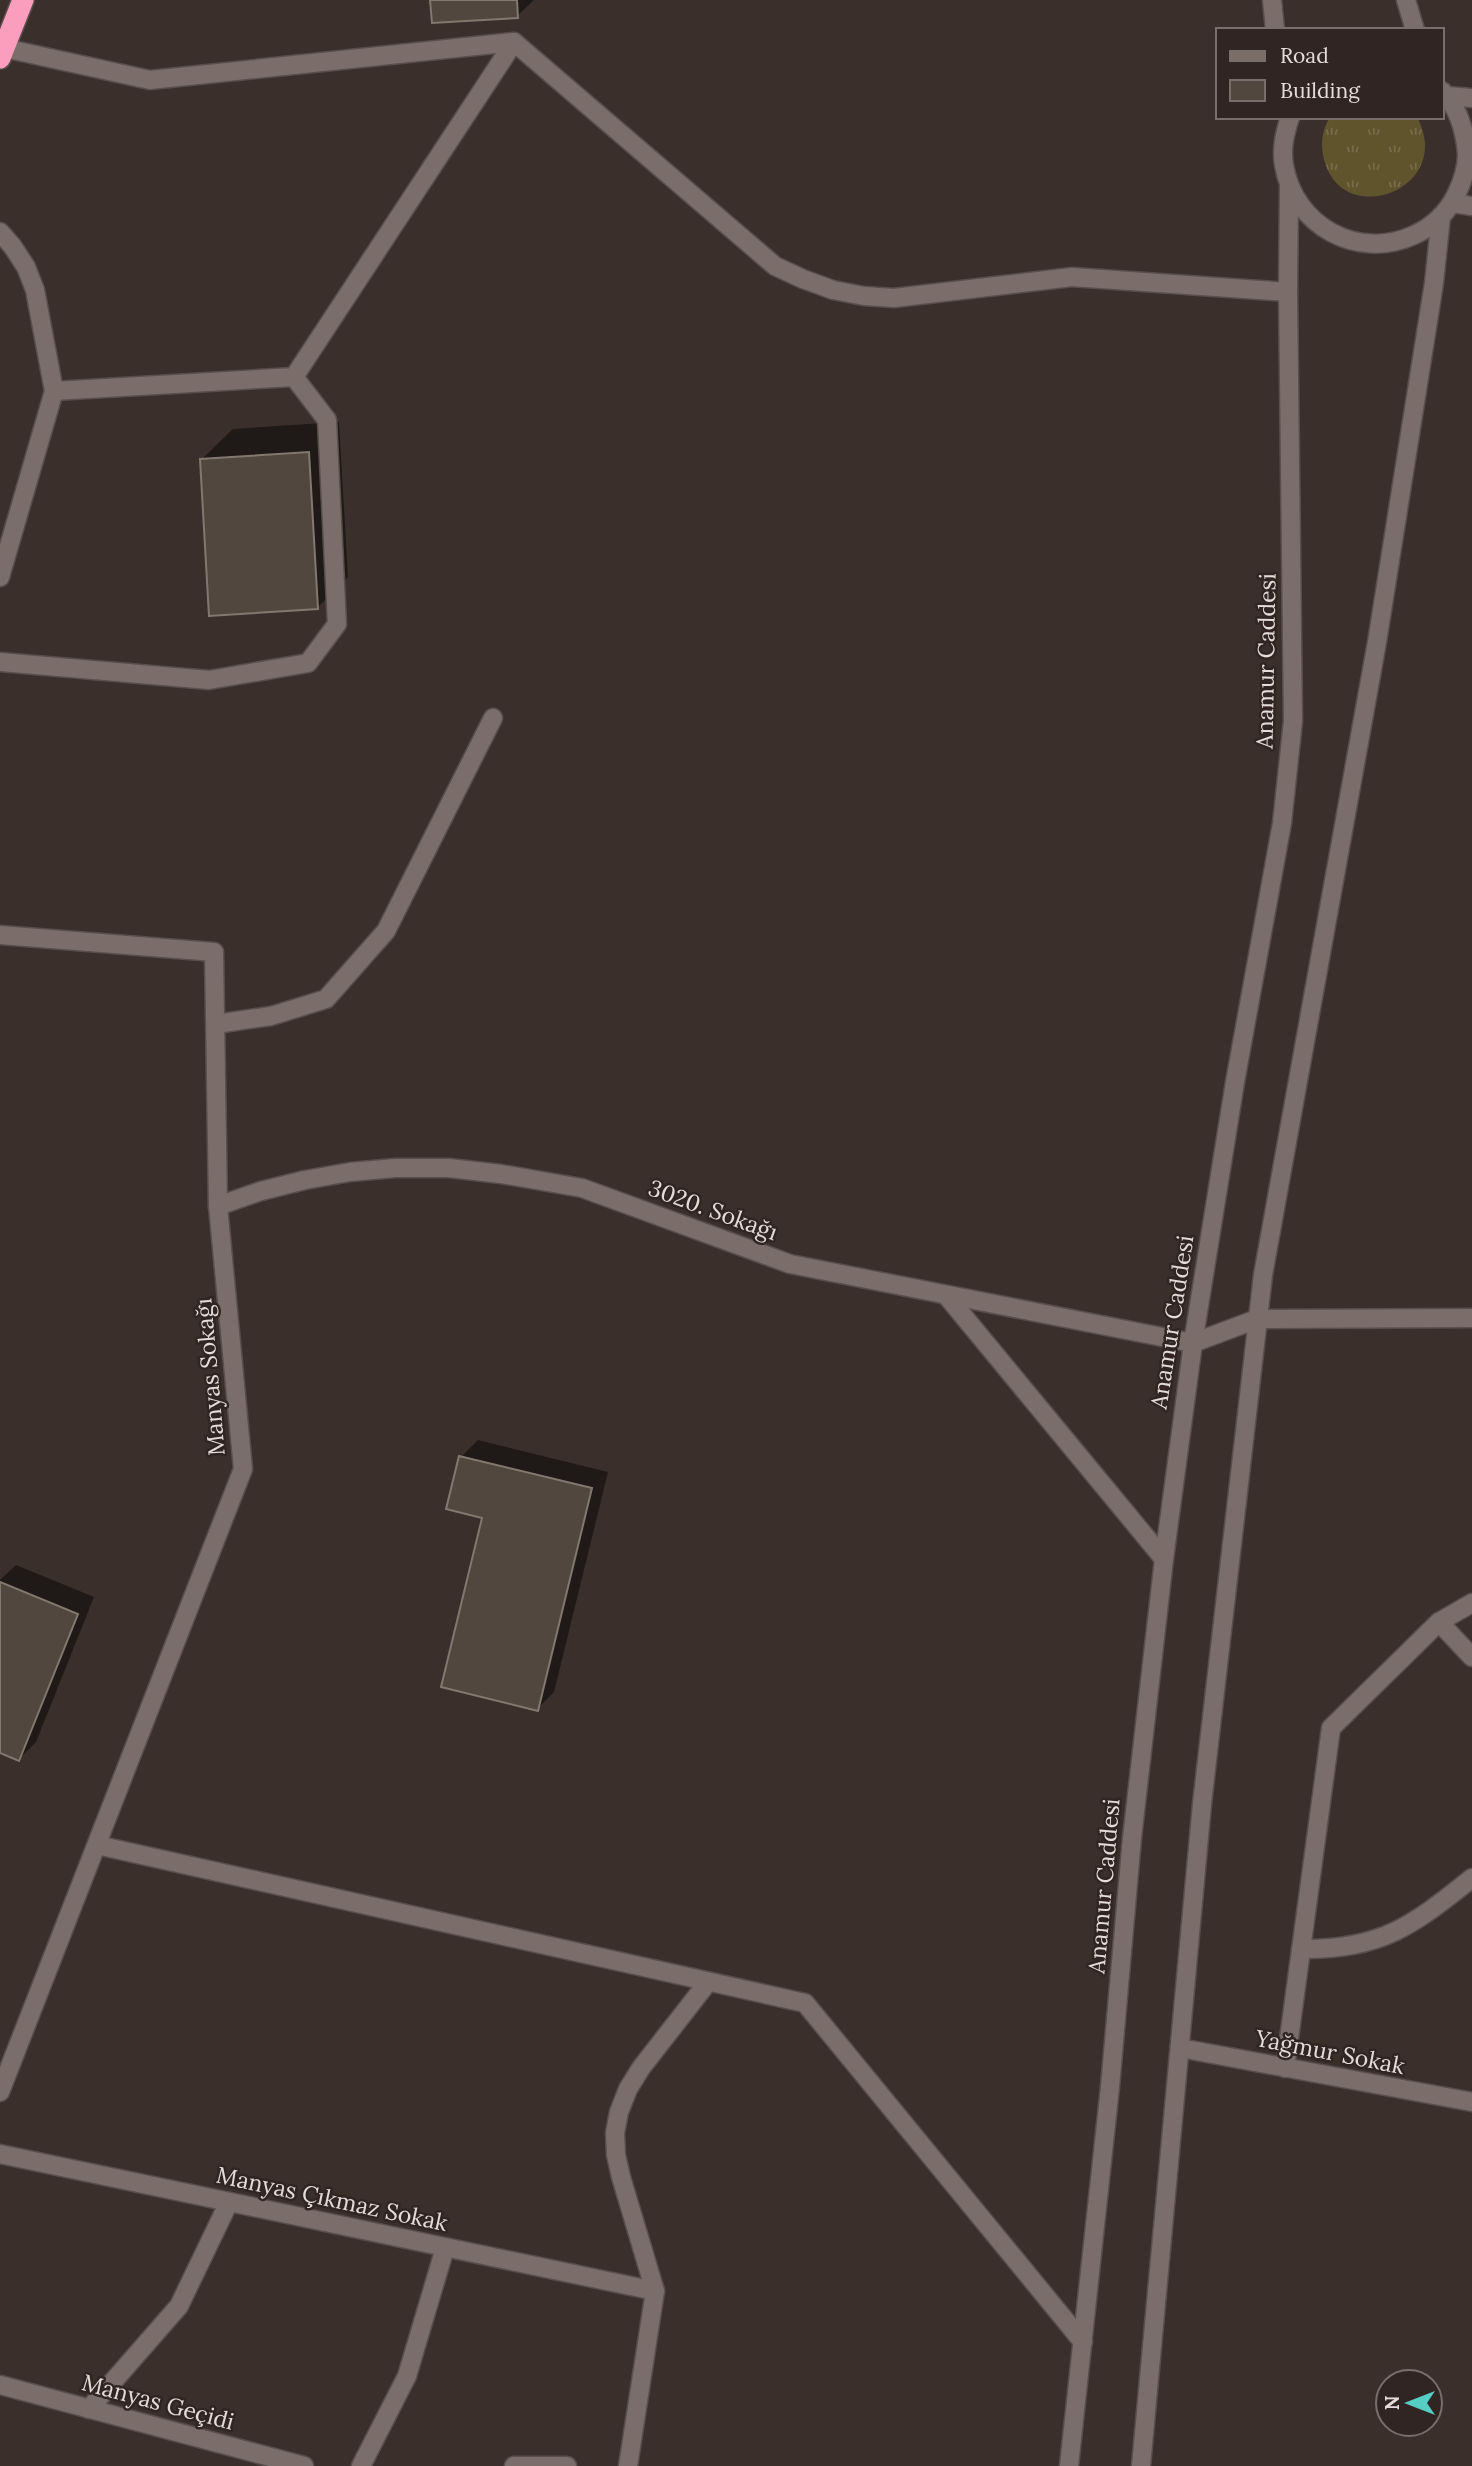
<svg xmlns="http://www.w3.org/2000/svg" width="1472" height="2466" font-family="Lora,serif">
<defs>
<pattern id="grass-tufts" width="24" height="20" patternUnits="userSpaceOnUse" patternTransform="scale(1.75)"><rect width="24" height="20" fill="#60542d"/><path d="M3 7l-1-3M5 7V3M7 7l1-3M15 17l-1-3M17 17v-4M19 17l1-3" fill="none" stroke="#776c4b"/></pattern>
</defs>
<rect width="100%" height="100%" fill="#3b2f2c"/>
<path fill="url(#grass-tufts)" d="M1330,117H1417C1456,190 1341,231 1324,159C1320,144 1322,130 1330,117Z"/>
<g fill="#0007">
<path d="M432,0H534L517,16Z"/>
<path d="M339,422L348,577L317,608L202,459L233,429Z"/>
<path d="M478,1440L608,1472L554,1692L537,1709L484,1517L461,1457Z"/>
<path d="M16,1565L94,1597L36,1742L19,1759L0,1751V1580Z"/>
</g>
<g fill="#51473e" stroke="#83786e" stroke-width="2">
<path d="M430,0H517L518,18L432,23Z"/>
<path d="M309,452L318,609L209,616L200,459Z"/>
<path d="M459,1456L592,1488L538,1711L441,1687L482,1518L446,1509Z"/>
<path d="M0,1582L78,1614L19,1761L0,1753Z"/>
</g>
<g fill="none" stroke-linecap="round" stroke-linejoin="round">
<g stroke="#584e4c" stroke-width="21">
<g id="minor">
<path d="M1272,0L1275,30"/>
<path d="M1406,0L1415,30"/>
<path d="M4,48L150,80L514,42L775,266L803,279L833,290L864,296L894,298L1072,277L1288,292"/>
<path d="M1448,96L1472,98"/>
<path d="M1290,117C1285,133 1281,148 1284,165C1294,226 1358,261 1414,235C1432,227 1447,213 1456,195C1462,183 1467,169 1467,154C1465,130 1459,108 1442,91"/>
<path d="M1452,203L1472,206"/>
<path d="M0,232L13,247L26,267L35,290L54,391L0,577"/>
<path d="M54,391L294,377L514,42"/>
<path d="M0,662L209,680L308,663L337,624L327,420L294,377"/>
<path d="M0,935L214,952L218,1206L243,1469L0,2092"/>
<path d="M216,1024L271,1016L326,999L386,931L493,718"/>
<path d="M218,1206L261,1191L305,1180L350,1172L395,1168H449L501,1174L582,1188L790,1264L1193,1343L1257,1319L1472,1318"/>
<path d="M946,1295L1164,1559"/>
<path d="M1439,1622L1472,1657"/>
<path d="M97,1845L805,2003L1083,2342"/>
<path d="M1301,1949C1381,1950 1412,1926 1472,1878"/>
<path d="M1180,2048L1472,2102"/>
<path d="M1285,2068L1331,1728L1439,1622L1472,1603"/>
<path d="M0,2154L655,2291"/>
<path d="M0,2385L304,2466"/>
<path d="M89,2409L179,2306L229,2202"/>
<path d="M361,2466L407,2376L445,2248"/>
<path d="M514,2466H567"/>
<path d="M628,2466L655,2291L621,2177L616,2155L615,2133L619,2112L628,2089L641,2068L708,1982"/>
<path d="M1069,2466L1110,2087L1132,1838L1164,1559L1193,1343L1235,1082L1282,823L1293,721L1288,292L1289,187"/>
<path d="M1141,2466L1202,1804L1263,1275L1377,642L1434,283L1441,216"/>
</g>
</g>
<g stroke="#584e4c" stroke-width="24">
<path id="highway" d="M0,58L23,0"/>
</g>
<use href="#minor" stroke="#7b6d6a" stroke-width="18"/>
<use href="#highway" stroke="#fb9dbc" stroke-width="21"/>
</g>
<g text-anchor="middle" stroke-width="5" stroke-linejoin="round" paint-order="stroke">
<g font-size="23" fill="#e4dcda" stroke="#312523">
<text transform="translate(1266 661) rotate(-89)" y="8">Anamur Caddesi</text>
<text transform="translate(713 1210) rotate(20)" y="8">3020. Sokağı</text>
<text transform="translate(1172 1322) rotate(-81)" y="8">Anamur Caddesi</text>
<text transform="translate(210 1377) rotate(-95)" y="8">Manyas Sokağı</text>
<text transform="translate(1104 1886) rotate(-85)" y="8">Anamur Caddesi</text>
<text transform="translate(1330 2052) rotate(11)" y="8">Yağmur Sokak</text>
<text transform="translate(332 2199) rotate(12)" y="8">Manyas Çıkmaz Sokak</text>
<text transform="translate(158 2402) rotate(15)" y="8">Manyas Geçidi</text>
</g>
</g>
<rect x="1216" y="28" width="228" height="91" fill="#312523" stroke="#796e6c" stroke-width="2"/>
<rect x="1230" y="51" width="35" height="10" fill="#7b6d6a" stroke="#796e6c" stroke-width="2"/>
<text x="1280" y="63" font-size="21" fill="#e4dcda">Road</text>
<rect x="1230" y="80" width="35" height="21" fill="#51473e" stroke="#796e6c" stroke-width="2"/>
<text x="1280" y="98" font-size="21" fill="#e4dcda">Building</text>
<g transform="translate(1409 2403) rotate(270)"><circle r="33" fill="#312523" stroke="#796e6c" stroke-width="2"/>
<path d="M0-5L12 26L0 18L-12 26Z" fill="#56cec4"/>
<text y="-10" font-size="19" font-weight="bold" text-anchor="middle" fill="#e4dcda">N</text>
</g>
</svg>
